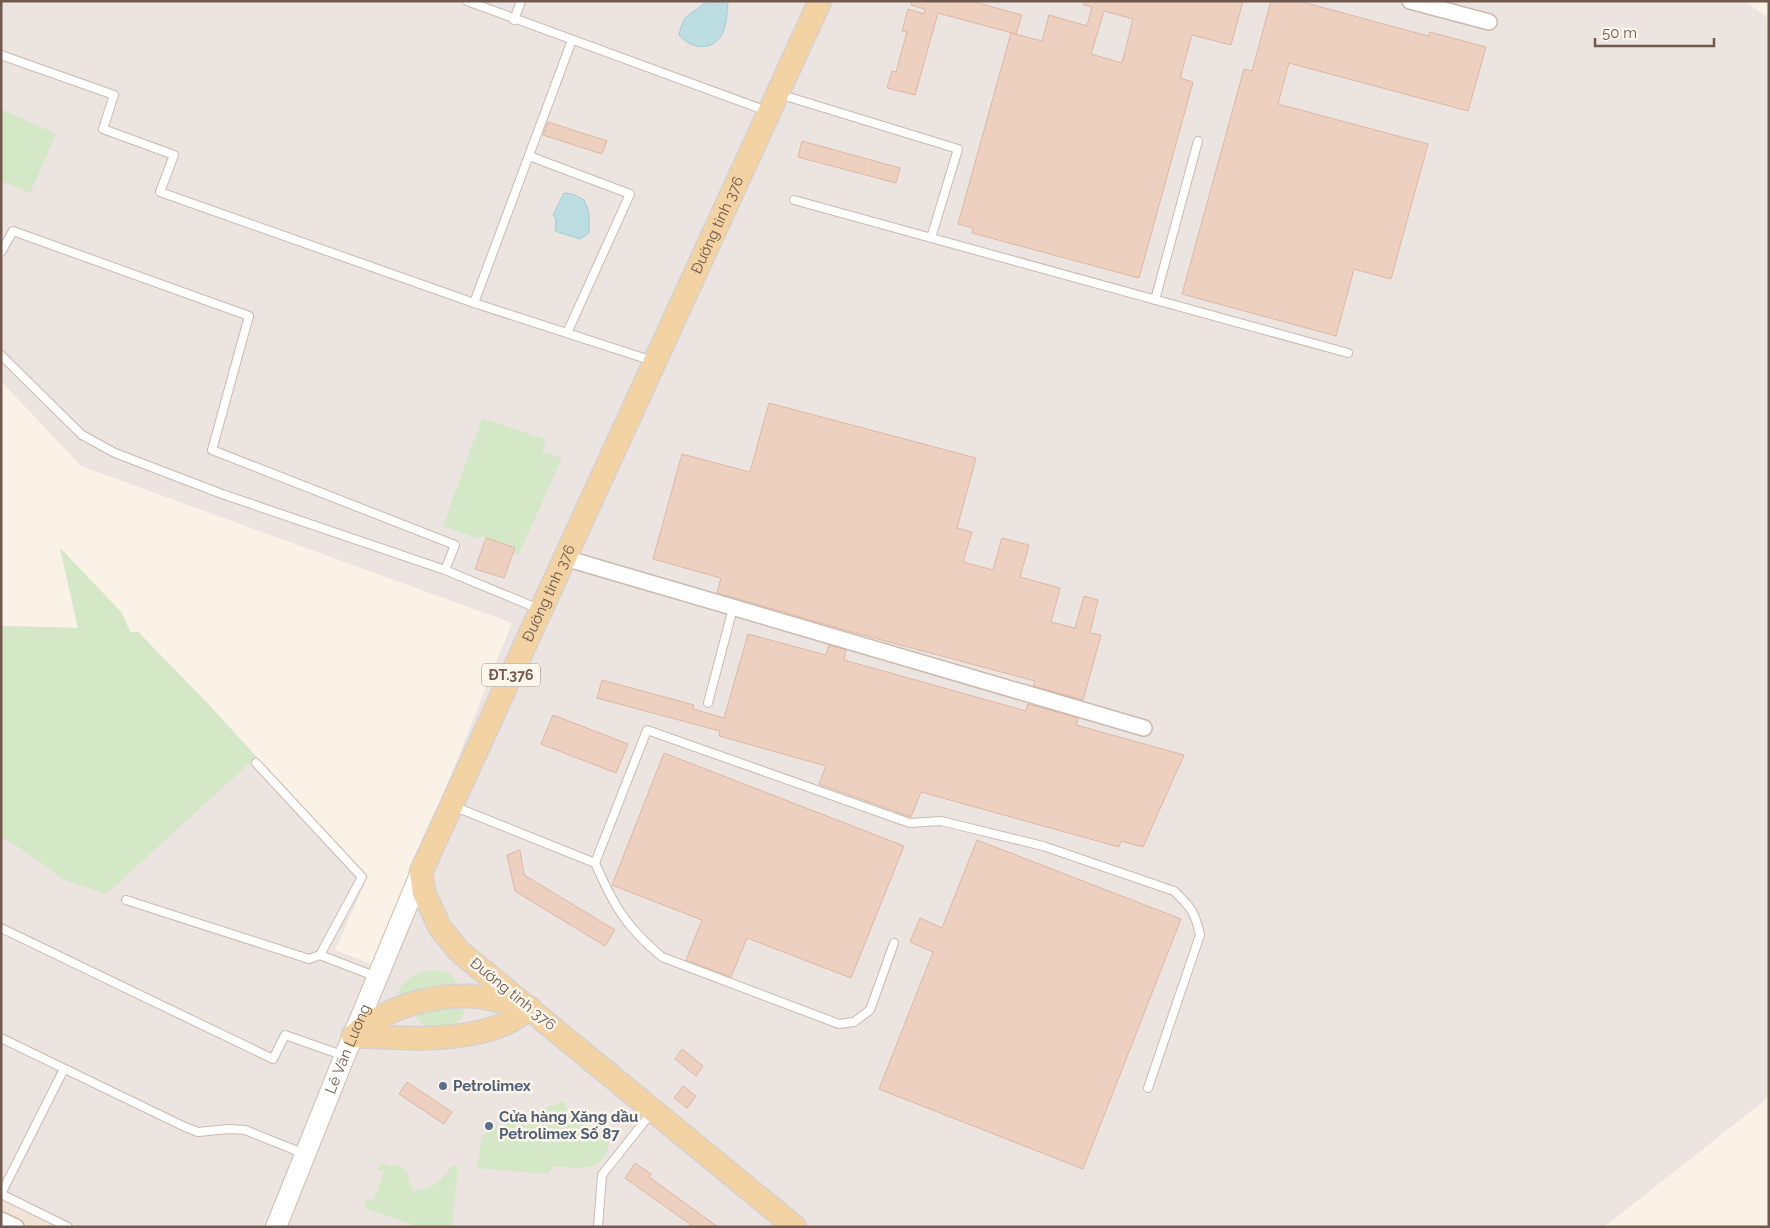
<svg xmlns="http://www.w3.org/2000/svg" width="1770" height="1228" font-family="Raleway,sans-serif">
<rect width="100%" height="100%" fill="#faf2e6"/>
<path fill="#f1e3d5" d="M1,1194L68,1227H1Z"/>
<path fill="#ebe4e0" d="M1,1H1745L1769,19V1097L1604,1227H68L1,1194V626L78,628L60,548L122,613L130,632H138L210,706L368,877L335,950L371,964L397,910L512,623L81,466L1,381Z"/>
<g fill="#d4e7c6">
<path d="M1,109L56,134L30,193L1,181Z"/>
<path d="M482,418L546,440L542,452L562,458L519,554L513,552L514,548L480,536L479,539L443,526Z"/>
<path d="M60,548L122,613L130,632H138L210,706L256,757L106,894L62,879L19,847L1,837V626L78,628Z"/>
<path d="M429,970C444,971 451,970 457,984L422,988L396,998C401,981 412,974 429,970Z"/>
<path d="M450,1008L464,1010C463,1014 463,1018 459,1021C454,1026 430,1029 424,1025C420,1023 418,1019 416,1016L428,1010Z"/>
<path d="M563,1101L566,1102L565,1106L568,1112L611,1138C609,1144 607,1151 604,1157C595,1172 567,1167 553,1166L547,1174L477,1168L482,1136L492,1129Z"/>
<path d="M383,1163L390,1166H401L408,1175L413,1191C431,1190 443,1179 453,1165L458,1166L452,1227H419L365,1208L367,1199L373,1201L384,1172L377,1169Z"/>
</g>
<g fill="#bcdee2" stroke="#a3cdd3">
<path d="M707,1H728C727,13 727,31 718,40C706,52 688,46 679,35C684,11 691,16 707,1Z"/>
<path d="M564,193L573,194L584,200L589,212V233L580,239L555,231L556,219L553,215Z"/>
</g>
<g fill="#edd0c0" stroke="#deb7a2" fill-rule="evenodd">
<path d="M912,1H971L1022,15L1016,34L938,13L915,95L887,88L892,71L896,72L907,32L902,31L908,9L924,14L925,9L911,5Z"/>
<path d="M1084,1H1243L1231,45L1192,35L1180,78L1193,82L1139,278L972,233L973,228L958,224L1011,33L1042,41L1049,15L1087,26L1092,7L1084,5ZM1104,11L1133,19L1122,63L1091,54Z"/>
<path d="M1271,1H1299L1428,36L1430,32L1486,47L1468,111L1289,63L1278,104L1428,144L1391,279L1354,269L1336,336L1182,294L1244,69L1252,71Z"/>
<path d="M548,122L607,141L602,154L543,135Z"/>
<path d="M802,141L900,168L896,183L798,157Z"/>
<path d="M769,403L976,458L957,528L972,532L963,562L993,570L1002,538L1029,545L1020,577L1060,588L1051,622L1075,628L1084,596L1098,600L1090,633L1101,635L1083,700L1033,686L1035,681L852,632L717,593L721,578L653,559L682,454L750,472Z"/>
<path d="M486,538L515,548L504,578L475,569Z"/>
<path d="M748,634L826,655L829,645L846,650L844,660L1026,711L1028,704L1078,718L1076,725L1184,755L1143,847L1121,841L1119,847L921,792L911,817L819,784L826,766L719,736L720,731L597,698L602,680L694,705L693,709L724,718Z"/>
<path d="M553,715L628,744L616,773L541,744Z"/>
<path d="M664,753L904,846L851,978L747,938L731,977L686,960L702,920L612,885Z"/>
<path d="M977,840L1181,919L1083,1169L879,1089L933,952L910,942L920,918L942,928Z"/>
<path d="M520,850L524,875L615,930L605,946L515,891L507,855Z"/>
<path d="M682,1049L703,1066L696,1076L675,1059Z"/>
<path d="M407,1082L452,1112L444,1124L399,1094Z"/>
<path d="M683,1086L696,1096L687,1108L674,1098Z"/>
<path d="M635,1163L651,1174L649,1177L718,1227H694L625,1178Z"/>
</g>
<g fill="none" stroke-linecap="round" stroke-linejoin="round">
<g stroke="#cbb9ad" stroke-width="10">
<g id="service">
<path d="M467,1L767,111"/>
<path d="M514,20L521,1"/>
<path d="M1,55L114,95L103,129L174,155L160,192L474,303L653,361"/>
<path d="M779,94L958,149L931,238"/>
<path d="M529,156L630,194L567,333"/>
<path d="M794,200L1348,353"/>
<path d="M1,252L13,231L249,316L212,450L455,545L445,570"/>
<path d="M1155,300L1198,141"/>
<path d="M474,303L572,40"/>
<path d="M1,355L82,435L115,453L222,494L445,570L539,609"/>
<path d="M708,703L733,608"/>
<path d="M256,763L362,877L320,955"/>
<path d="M453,806L595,863C614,906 626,927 662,957L839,1024L854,1022L870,1010L894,943"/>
<path d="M595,863L647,730L910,823L941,821L1043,846L1174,891C1191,907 1195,912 1200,935L1148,1088"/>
<path d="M126,900L309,959L320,955L377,977"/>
<path d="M1,928L273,1059L285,1035L345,1056"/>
<path d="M1,1038L185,1127L198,1132L229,1129L245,1130L305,1154"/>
<path d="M64,1069L1,1194L68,1227"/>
<path d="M598,1227L602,1175L652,1112"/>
</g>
</g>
<g stroke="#cbb9ad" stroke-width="18">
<g id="minor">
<path d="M1410,1L1489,22"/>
<path d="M565,558L1144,728"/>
<path d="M1,1220L16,1227"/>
</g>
</g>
<g stroke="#cfbbae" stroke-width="22">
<g id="secondary">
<path id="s1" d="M276,1227L343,1060L421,872"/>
</g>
</g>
<g stroke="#d7d1cd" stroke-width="25">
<g id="primary">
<path d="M353,1036C385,1008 427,995 470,996C489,997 508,1003 526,1007"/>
<path d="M353,1036C402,1038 453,1043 500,1026C511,1022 521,1014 530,1008"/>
<path id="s2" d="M795,1227L460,952L440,928L424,893L421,872L820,1"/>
</g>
</g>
<use href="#service" stroke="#fff" stroke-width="8"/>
<use href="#minor" stroke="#fff" stroke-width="15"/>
<use href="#secondary" stroke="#fff" stroke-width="20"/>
<use href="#primary" stroke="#f3d3a4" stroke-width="22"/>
</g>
<g fill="#5c6f8a" stroke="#fdf6ec" stroke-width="2">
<circle cx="443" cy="1086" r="5"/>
<circle cx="489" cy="1126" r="5"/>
</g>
<g text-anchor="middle" stroke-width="5" stroke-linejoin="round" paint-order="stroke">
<rect fill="#fdf6ec" stroke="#9b887d" stroke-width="1" x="482" y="663.5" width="58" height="23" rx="4"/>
<g font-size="14" font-weight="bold" fill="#71594d">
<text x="511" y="680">ĐT.376</text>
</g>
<g font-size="15" fill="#71594d" stroke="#fdf6ec">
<text dy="5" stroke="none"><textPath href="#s2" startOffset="1236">Đường tỉnh 376</textPath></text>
<text dy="5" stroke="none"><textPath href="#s2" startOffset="831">Đường tỉnh 376</textPath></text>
<text transform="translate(513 994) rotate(39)" y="5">Đường tỉnh 376</text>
<text dy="5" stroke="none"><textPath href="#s1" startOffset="192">Lê Văn Lương</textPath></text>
</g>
<g font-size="15" font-weight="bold" fill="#4e5e75" stroke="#fdf6ec" text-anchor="start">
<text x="453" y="1091">Petrolimex</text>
<text x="499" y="1122">Cửa hàng Xăng dầu<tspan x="499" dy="17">Petrolimex Số 87</tspan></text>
</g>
</g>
<rect width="1770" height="1228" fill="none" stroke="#71594d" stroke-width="5"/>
<path d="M1595 38v8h119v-8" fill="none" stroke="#71594d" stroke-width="2.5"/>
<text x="1602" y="38" font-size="15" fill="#71594d" stroke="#fdf6ec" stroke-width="4" paint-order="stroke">50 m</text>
</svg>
